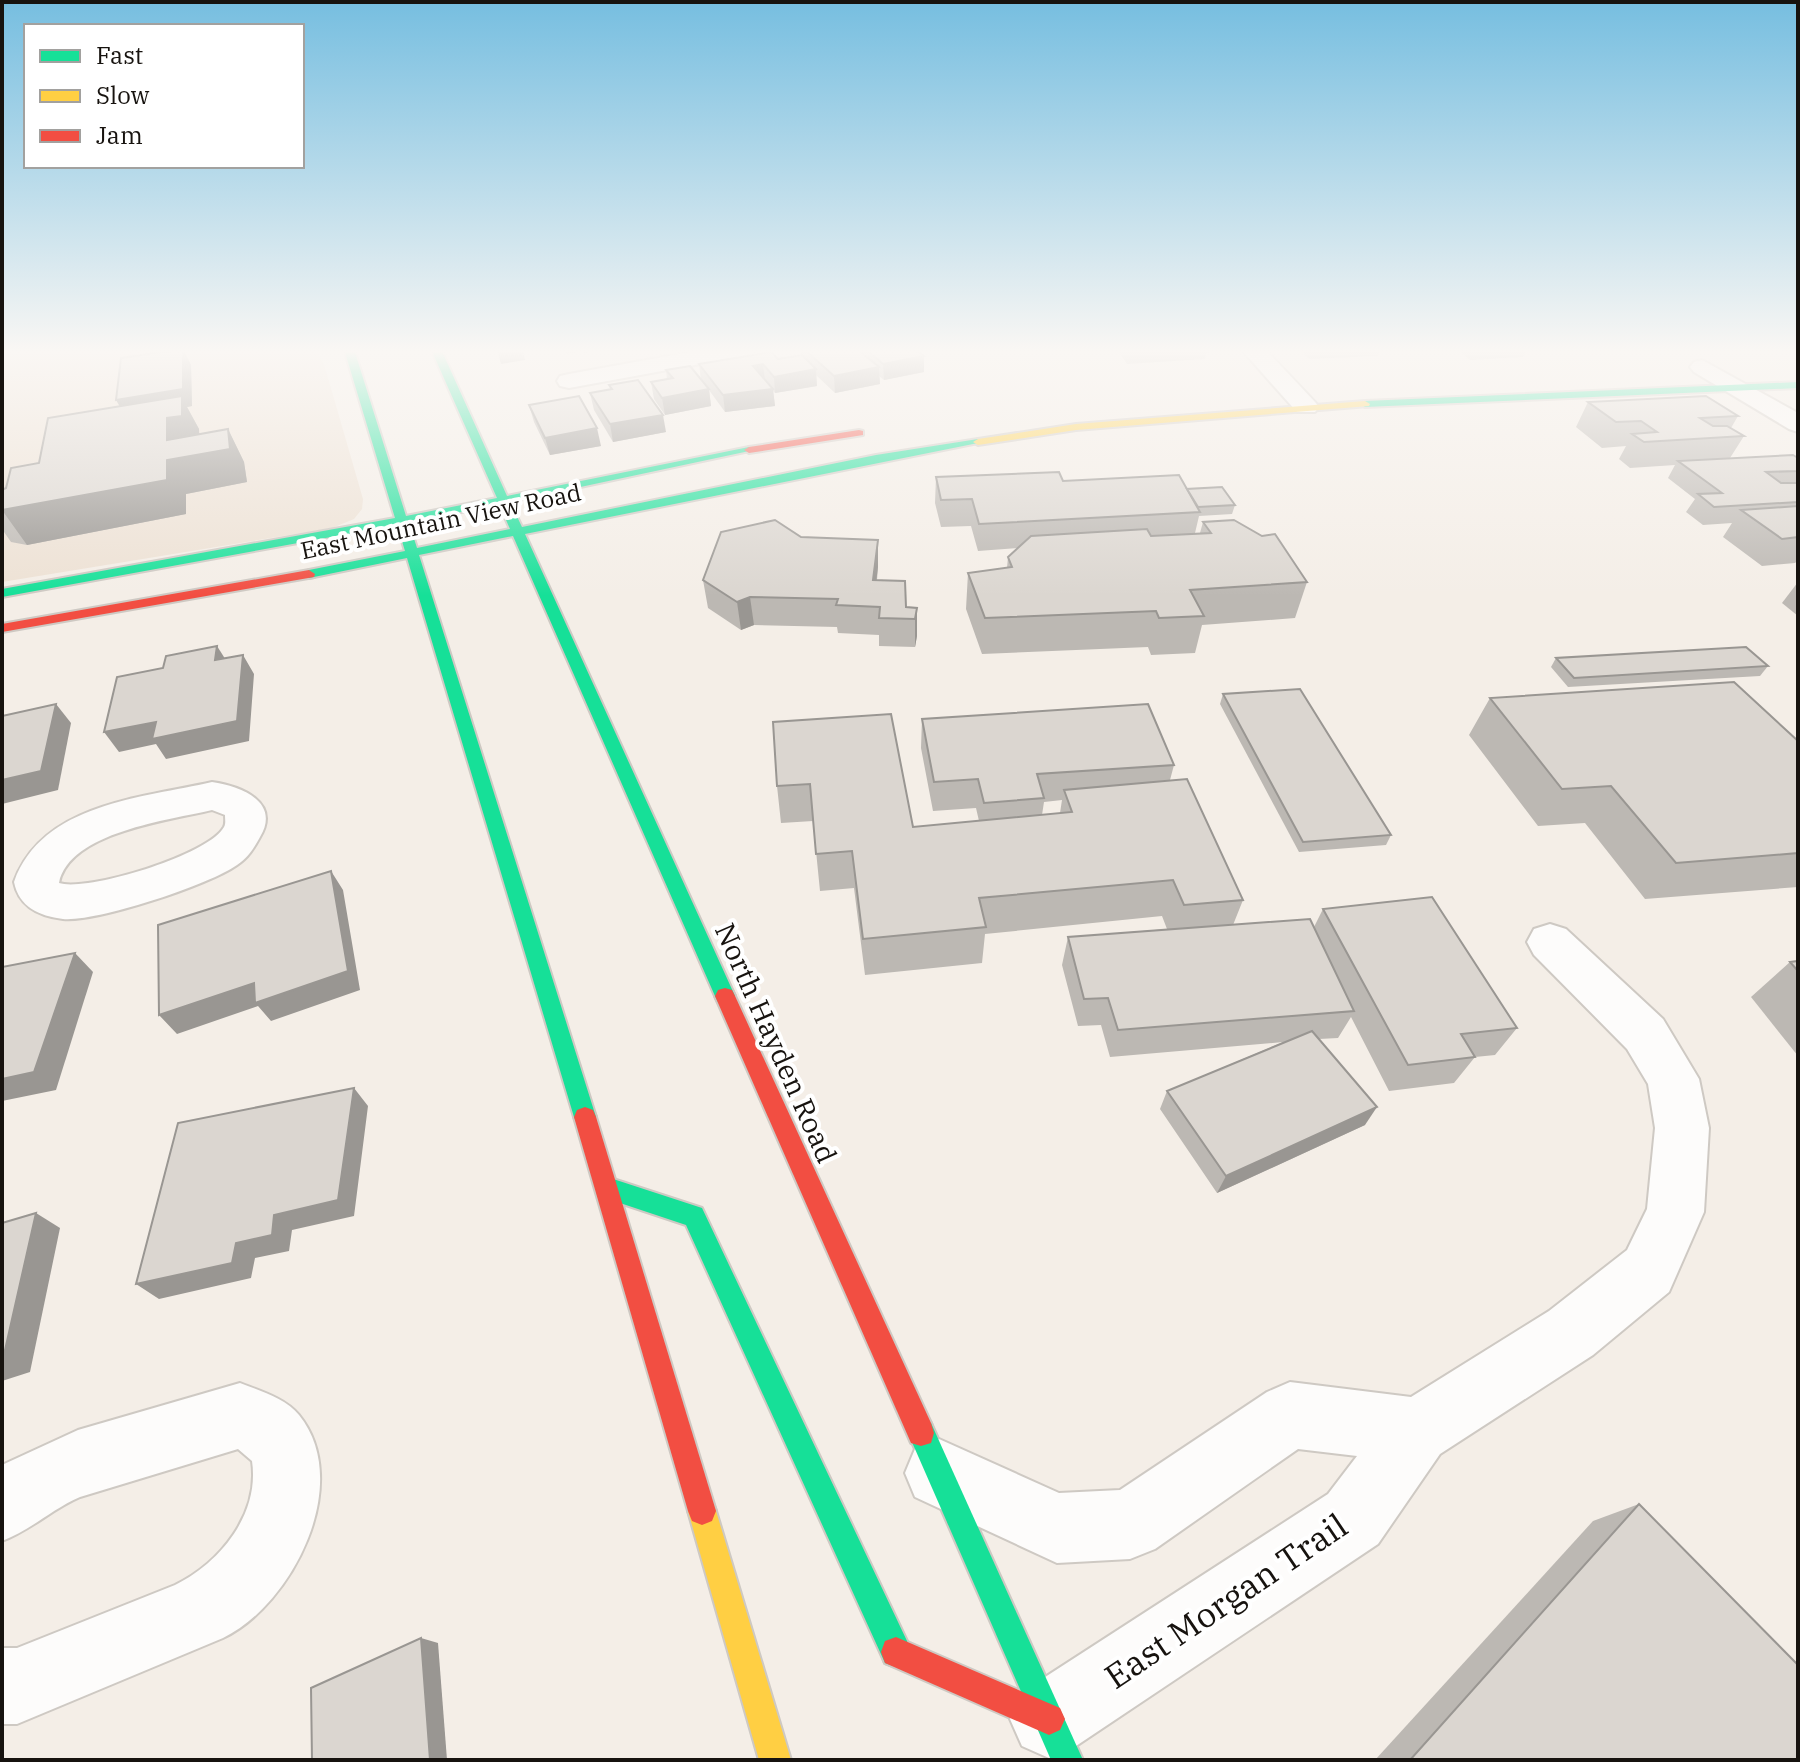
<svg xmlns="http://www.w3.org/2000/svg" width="1800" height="1762" font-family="'IBM Plex Serif',serif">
<rect width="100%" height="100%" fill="#f4eee7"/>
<path fill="#ede1d4" d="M2,349H314L324,364L363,499L362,509L354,519L332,528L2,582Z"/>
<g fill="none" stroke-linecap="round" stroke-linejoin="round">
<g stroke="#cec9c3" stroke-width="4">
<g id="street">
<path d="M707,349H755L752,354L744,356L569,388L560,386L557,381L560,376L569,374Z"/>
<path d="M1241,349H1265L1315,402L1319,407L1315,412H1297Z"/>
<path d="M1702,360L1798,413V432L1789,429L1694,372L1690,367L1694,362Z"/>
<path d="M212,782C241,786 281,802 260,837C254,848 248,858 237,865C209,885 97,922 63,919C39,916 19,907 14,882C42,803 143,798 212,782ZM212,810L225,815C225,820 226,823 224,827C209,855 87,892 59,883C69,832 170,820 212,810Z"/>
<path d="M1550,924L1566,929L1663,1019L1699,1079L1709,1128L1704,1212L1669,1292L1593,1355L1440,1454L1378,1544L1076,1746L1049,1758L1022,1746L1010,1719L1022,1692L1328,1494L1357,1456L1298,1449L1155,1549L1130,1559L1057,1563L915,1497L905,1473L915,1449L939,1439L1059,1493L1120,1490L1267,1392L1290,1382L1411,1397L1549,1311L1627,1250L1647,1209L1655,1128L1648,1084L1627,1049L1534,955L1527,942L1534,929Z"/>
<path d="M240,1383C260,1391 285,1398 299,1415C354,1483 292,1605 223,1638L17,1724H2V1648H17L175,1585C220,1563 260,1514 252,1461L238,1449L80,1497C52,1509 31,1530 2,1541V1465L78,1430Z"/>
</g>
</g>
<g stroke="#cec9c3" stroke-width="4">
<g id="fast">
<path d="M344,349H354L406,516L497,498L431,349H441L507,496L749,447L754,450L510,502L522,527L876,455L978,439L983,442L525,534L735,996L732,1002L725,1004L718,1002L715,996L513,536L419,555L596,1117L593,1124L585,1127L577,1124L574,1117L407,558L309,578L303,574L309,570L405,551L397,525L2,597V589L395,518ZM499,504L510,529L417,548L409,523Z"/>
<path d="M1798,382V388L1365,407L1360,404L1365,401Z"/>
<path d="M607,1177L702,1208L907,1641L911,1652L907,1663L896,1667L885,1663L686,1225L599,1196L595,1188L599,1180Z"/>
<path d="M921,1420L931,1423L1083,1760H1051L908,1433L911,1423Z"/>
</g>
</g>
<g stroke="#cec9c3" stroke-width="4">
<g id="slow">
<path d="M1365,401L1370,404L1369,406L1076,430L978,445L973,442L978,439L1076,424Z"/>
<path d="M702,1497L712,1501L716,1511L791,1760H759L688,1511L692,1501Z"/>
</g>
</g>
<g stroke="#cec9c3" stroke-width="4">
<g id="jam">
<path d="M859,430L863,431V435L749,453L744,450L749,447Z"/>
<path d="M309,570L315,574L314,577L2,632V624Z"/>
<path d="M725,988L732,990L735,996L931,1423L934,1433L931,1443L921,1446L911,1443L715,996L718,990Z"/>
<path d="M585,1107L593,1110L596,1117L716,1511L712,1521L702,1525L692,1521L688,1511L574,1117L577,1110Z"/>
<path d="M896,1637L1060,1708L1065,1719L1060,1730L1049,1735L885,1663L881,1652L885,1641Z"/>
</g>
</g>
<use href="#street" fill="#fdfcfb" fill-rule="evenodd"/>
<use href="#fast" fill="#16e098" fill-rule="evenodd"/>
<use href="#slow" fill="#ffcf43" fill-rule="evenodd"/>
<use href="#jam" fill="#f24e42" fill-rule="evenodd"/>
</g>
<g fill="#bcb8b3" fill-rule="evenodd">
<path d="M183,349L191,365L192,406L187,407L199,429V434L228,429L244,462L247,482L186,494V514L27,545L11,542L2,529V490L120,407Z"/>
<path d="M801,349H915L924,372L884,380L879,376L880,384L835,393L816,375L817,386L775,393L773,391L775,406L725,412L709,390L711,406L665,415L654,399L651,382L667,379L666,370L701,380L699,364L778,359L801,355Z"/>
<path d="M1117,349H1210L1209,353H1206L1205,359L1127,364Z"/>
<path d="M1299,349H1381L1378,356L1309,359Z"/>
<path d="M1459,349H1527L1523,357L1470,360L1459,351Z"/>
<path d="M609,385L666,432L613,442L594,410L590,393L610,389Z"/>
<path d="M1588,402L1738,416L1731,428L1744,436L1730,458H1798V560L1795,563L1762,566L1723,537L1732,523L1703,525L1686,512L1695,499L1668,478L1675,465L1630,468L1619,459L1626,446L1602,448L1576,427Z"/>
<path d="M529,405L601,446L550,455L534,422Z"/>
<path d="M936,477L1063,481L1187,489L1235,505L1232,514L1199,516L1195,533H1200L1203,522L1307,582L1295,618L1202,625L1195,653L1151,655L1148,647L982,654L966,609L968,573L1007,568L1008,557L1018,548L978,551L971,526L941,527L935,503Z"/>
<path d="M801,537L878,540V567L877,580L906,607L917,608V636L915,647L879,646V635L838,633L837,627L754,625L741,630L708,608L703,580Z"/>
<path d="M1798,582V616L1782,603Z"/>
<path d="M1556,658L1768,666L1760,676L1568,687L1551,667Z"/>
<path d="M1223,694L1391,835L1386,845L1299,852L1220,704Z"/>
<path d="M1490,698L1798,741V887L1645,899L1585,823L1538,826L1469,735Z"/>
<path d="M922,719L1174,765L1170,780L1243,900L1233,925L1314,927L1323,909L1517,1028L1495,1055L1475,1057L1454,1083L1389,1091L1351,1017L1338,1038L1319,1039L1365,1125L1217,1193L1160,1109L1167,1091L1283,1042L1110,1057L1101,1025L1078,1026L1062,965L1068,937L1167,929L1162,916L985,934L982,963L865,975L854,888L820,891L813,821L781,823L777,786L773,722L913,827L979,821L976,808L933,811L921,748ZM1062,800L1060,813L1042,815L1044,802Z"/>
<path d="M1798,961V1056L1751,997L1790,962Z"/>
<path d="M1639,1504L1798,1760H1375L1593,1521Z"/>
</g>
<g fill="#999692">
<path d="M183,349L191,365L192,406L187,407L199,429L200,448L228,429L244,462L247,482L186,494V514L27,545L2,510L167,440L126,417L116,400Z"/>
<path d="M497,349H534L523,351L525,360L501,364Z"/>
<path d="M565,349H582L583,351L567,354Z"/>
<path d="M583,349H605L584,353Z"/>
<path d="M924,356V372L884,380L883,364Z"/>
<path d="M763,364L765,381L753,366Z"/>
<path d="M879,367L880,384L835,393L834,376Z"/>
<path d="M816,369L817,386L775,393L774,377Z"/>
<path d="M709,389L711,406L665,415L662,398Z"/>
<path d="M773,389L775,406L725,412L723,395Z"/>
<path d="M663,415L666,432L613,442L610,424Z"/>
<path d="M597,428L601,446L550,455L545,438Z"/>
<path d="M878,540V567L873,608V580Z"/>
<path d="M750,597L754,625L741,630L737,602Z"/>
<path d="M917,608V636L915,647V619Z"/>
<path d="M217,646L229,665L215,660Z"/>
<path d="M243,655L254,674L249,741L166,759L156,744L119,752L104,732Z"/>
<path d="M56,704L71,723L58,790L2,804V780Z"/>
<path d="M331,871L343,890L360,990L271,1021L258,1006L177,1034L159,1015L254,983Z"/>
<path d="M75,953L93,972L56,1090L2,1101V1079Z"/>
<path d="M354,1088L368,1106L354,1216L292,1230L289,1251L255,1258L251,1278L159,1299L136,1284L236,1243L274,1215Z"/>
<path d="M1377,1107L1365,1125L1217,1193L1226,1176Z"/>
<path d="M36,1213L60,1228L30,1372L2,1381V1359Z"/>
<path d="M421,1638L438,1643L447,1760H430Z"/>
</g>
<g fill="#dbd6d0" stroke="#999692" stroke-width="2">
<path d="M183,349V389L116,400L121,358Z"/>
<path d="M804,349H857L879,367L834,376Z"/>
<path d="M866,349H915L924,356L883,364Z"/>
<path d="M1469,349H1527L1473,352Z"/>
<path d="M771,352L778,359L802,355L816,369L774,377L763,364L753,366L773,389L723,395L699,364Z"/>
<path d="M690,366L709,389L662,398L651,382L673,378L666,370Z"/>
<path d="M638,380L663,415L610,424L590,393L612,389L609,385Z"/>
<path d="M182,396V416L167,418V440L228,429L230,449L167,460V480L2,510V490L6,488L11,468L39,463L48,418Z"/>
<path d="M579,396L597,428L545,438L529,405Z"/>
<path d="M1706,396L1738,416L1700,418L1713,426H1727L1744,436L1644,442L1632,434L1657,432L1641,421L1616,422L1588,402Z"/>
<path d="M1793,455L1798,458V471L1766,472L1781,483H1798V502L1714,507L1698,494L1722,493L1678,461Z"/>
<path d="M1059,472L1063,481L1179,475L1200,512L979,524L972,499L941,500L936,477Z"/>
<path d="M1222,487L1235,505L1198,507L1187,489Z"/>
<path d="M1798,506V537L1782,539L1741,510Z"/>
<path d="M775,520L801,537L878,540L873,580L905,581L906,607L917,608L915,619L879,618L880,607L836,605L838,599L750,597L737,602L703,580L721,532Z"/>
<path d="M1234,520L1262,536L1275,534L1307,582L1190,590L1204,616L1159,618L1156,611L985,618L968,573L1012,567L1008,557L1031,536L1147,529L1151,536L1211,533L1203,522Z"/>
<path d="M217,646L215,660L243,655L237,721L152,739L156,722L104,732L117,677L163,668L166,656Z"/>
<path d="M1746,647L1768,666L1574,678L1556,658Z"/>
<path d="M1734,682L1798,741V853L1676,863L1611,786L1562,789L1490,698Z"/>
<path d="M1300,689L1391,835L1303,842L1223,694Z"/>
<path d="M56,704L41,771L2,780V716Z"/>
<path d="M1148,704L1174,765L1037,774L1044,798L984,803L978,779L934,782L922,719Z"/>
<path d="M891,714L913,827L1072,812L1064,790L1187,779L1243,900L1184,905L1173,880L979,898L986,927L863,939L852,851L816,854L810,784L777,786L773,722Z"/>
<path d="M331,871L348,971L255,1003L254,983L159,1015L158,925Z"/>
<path d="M1432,897L1517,1028L1461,1034L1475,1057L1408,1065L1323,909Z"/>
<path d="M1310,919L1354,1011L1118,1030L1108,998L1084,999L1068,937Z"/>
<path d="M75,953L34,1072L2,1079V967Z"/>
<path d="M1798,961V971L1790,962Z"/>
<path d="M1312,1031L1377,1107L1226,1176L1167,1091Z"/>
<path d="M354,1088L338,1200L274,1215L272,1235L236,1243L232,1263L136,1284L178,1123Z"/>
<path d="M36,1213L3,1359H2V1223Z"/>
<path d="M1639,1504L1798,1665V1760H1410Z"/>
<path d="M421,1638L430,1760H312L311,1688Z"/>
</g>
<linearGradient id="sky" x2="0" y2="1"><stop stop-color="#76bee0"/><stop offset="0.59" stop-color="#faf7f4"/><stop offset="1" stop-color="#faf7f4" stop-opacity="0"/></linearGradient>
<rect width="1800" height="596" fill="url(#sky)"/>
<g text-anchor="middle" stroke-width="8" stroke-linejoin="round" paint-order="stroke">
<g font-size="24" fill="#17130f" stroke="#fff">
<text transform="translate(441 522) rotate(-12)" y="8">East Mountain View Road</text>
</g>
<g font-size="28" fill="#17130f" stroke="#fff">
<text transform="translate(776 1043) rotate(66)" y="10">North Hayden Road</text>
</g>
<g font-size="34" fill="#17130f" stroke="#fff">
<text transform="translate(1226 1601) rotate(-34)" y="12">East Morgan Trail</text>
</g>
</g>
<rect width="1800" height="1762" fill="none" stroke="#17130f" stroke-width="8"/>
<rect x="24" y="24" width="280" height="144" fill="#ffffff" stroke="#a2a19f" stroke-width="2"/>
<rect x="40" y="50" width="40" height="12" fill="#16e098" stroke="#a2a19f" stroke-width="2"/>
<text x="96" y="64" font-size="24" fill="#17130f">Fast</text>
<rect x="40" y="90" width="40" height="12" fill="#ffcf43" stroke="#a2a19f" stroke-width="2"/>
<text x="96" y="104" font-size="24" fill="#17130f">Slow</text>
<rect x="40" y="130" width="40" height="12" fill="#f24e42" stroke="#a2a19f" stroke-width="2"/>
<text x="96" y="144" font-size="24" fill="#17130f">Jam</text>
</svg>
